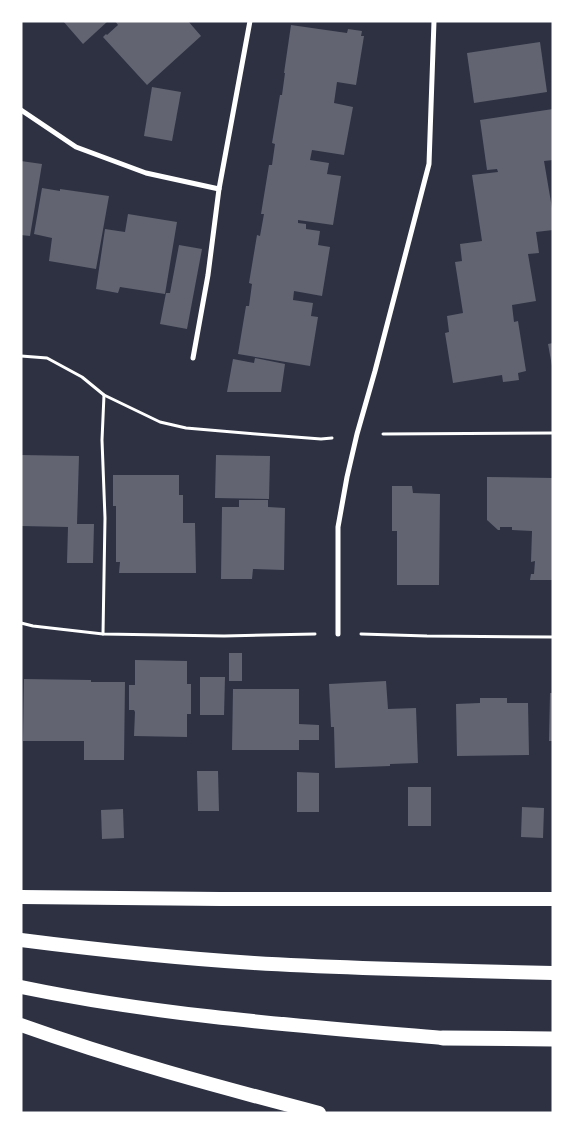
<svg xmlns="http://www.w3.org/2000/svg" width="574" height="1134" font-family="Inter,sans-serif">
<rect width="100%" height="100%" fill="#2d3142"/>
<g fill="#626471">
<path d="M63,21H108L83,44Z"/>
<path d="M115,21H188L201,36L147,85L103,37L106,34L107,35L118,25Z"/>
<path d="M291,25L347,33L348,29L362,31L361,36H364L356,85L337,82L334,103L353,107L344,155L312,150L310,160L329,163L327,174L341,176L333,225L298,220V223L306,224V229L320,231L318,245L330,247L322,296L294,291L293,300L313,303L311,316L318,317L310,366L238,354L246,306H249L252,284L249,283L257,235L260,236L264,214H261L269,165H272L275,144L272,143L280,95H282L285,73H284Z"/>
<path d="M540,42L547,92L474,103L467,53Z"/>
<path d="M152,87L181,92L172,141L144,136Z"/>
<path d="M553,109V160L544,161L553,214V230L536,232L539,253L528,254L536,301L512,305L514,322L518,321L526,371L518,373L519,380L503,382L502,375L453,383L445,333L449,332L447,316L463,313L455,262L462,261L460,244L482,241L472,175L498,172L497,169L487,170L480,120Z"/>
<path d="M21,161L42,164L30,236L21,235Z"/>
<path d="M42,188L60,191V189L109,196L96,269L49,261L52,238L34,234Z"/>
<path d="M128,214L177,222L165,294L120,287L118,293L96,289L105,229L125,232Z"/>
<path d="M179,245L202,249L187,329L160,324L166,293H170Z"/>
<path d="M553,343V366H552L548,344Z"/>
<path d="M255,358L285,364L281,392H227L233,359L254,363Z"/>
<path d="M21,455L79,456L77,524H94L93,563H67L68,527L21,526Z"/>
<path d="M216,455L270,456L269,499L215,498Z"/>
<path d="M113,475H179V495H183V523H195L196,573H119L120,562H116V506H113Z"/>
<path d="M487,477L553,478V580H530L531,574H534L535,561L531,562L532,531L512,530V527H500V530H498L487,520Z"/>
<path d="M392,486H412L413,493L440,494L439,585H397V531H392Z"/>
<path d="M239,500H268V507L285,508L284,570L253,569L252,579H221L222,507H239Z"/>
<rect x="229" y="653" width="13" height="28"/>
<path d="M135,660L187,661V684H191V714H187V737L134,736L135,712L134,710H129V685H135Z"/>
<path d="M200,677H225L224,715H200Z"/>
<path d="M24,679L91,680V682H125L124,760H84V741H23Z"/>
<path d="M386,681L388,709L416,708L418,763L390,764V766L335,768L334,727H331L329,684Z"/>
<path d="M233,689H299V724L319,725V740H299V750H232Z"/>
<path d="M550,693H553V741H549Z"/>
<path d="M480,698H507V703H528L529,755L457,756L456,704L480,703Z"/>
<path d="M197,771H218L219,811H198Z"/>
<path d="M297,772L319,773V812H297Z"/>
<rect x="408" y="787" width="23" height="39"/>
<path d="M522,807L544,808L543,838L521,837Z"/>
<path d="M123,809L124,838L102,839L101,810Z"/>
</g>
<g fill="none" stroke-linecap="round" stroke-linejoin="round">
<g stroke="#fff" stroke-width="3">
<path d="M21,356L47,358L82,377L104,395L160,422L186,428L256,434L321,439L332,438"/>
<path d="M383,434L553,433"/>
<path d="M21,623L33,626L103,634L224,636L315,634"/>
<path d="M103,634L105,518L102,440L104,395"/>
<path d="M361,634L427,636L553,637"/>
</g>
<g stroke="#fff" stroke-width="5">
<path d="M21,110L76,147L146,173L219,189"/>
<path d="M193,358L208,275L219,189L250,21"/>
<path d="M338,634V527L347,477L357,434L375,371L429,164L434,21"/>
</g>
<g stroke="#fff" stroke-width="14">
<path d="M21,897L220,899H553"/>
<path d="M21,940C99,950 176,958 254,963C354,969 453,971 553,973"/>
<path d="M21,987C160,1016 302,1026 443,1038"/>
<path d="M21,1025C119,1060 219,1087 319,1113"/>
</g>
<path stroke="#fff" stroke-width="15" d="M443,1038L553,1039"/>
</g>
<rect width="574" height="1134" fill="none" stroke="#ffffff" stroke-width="45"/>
</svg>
